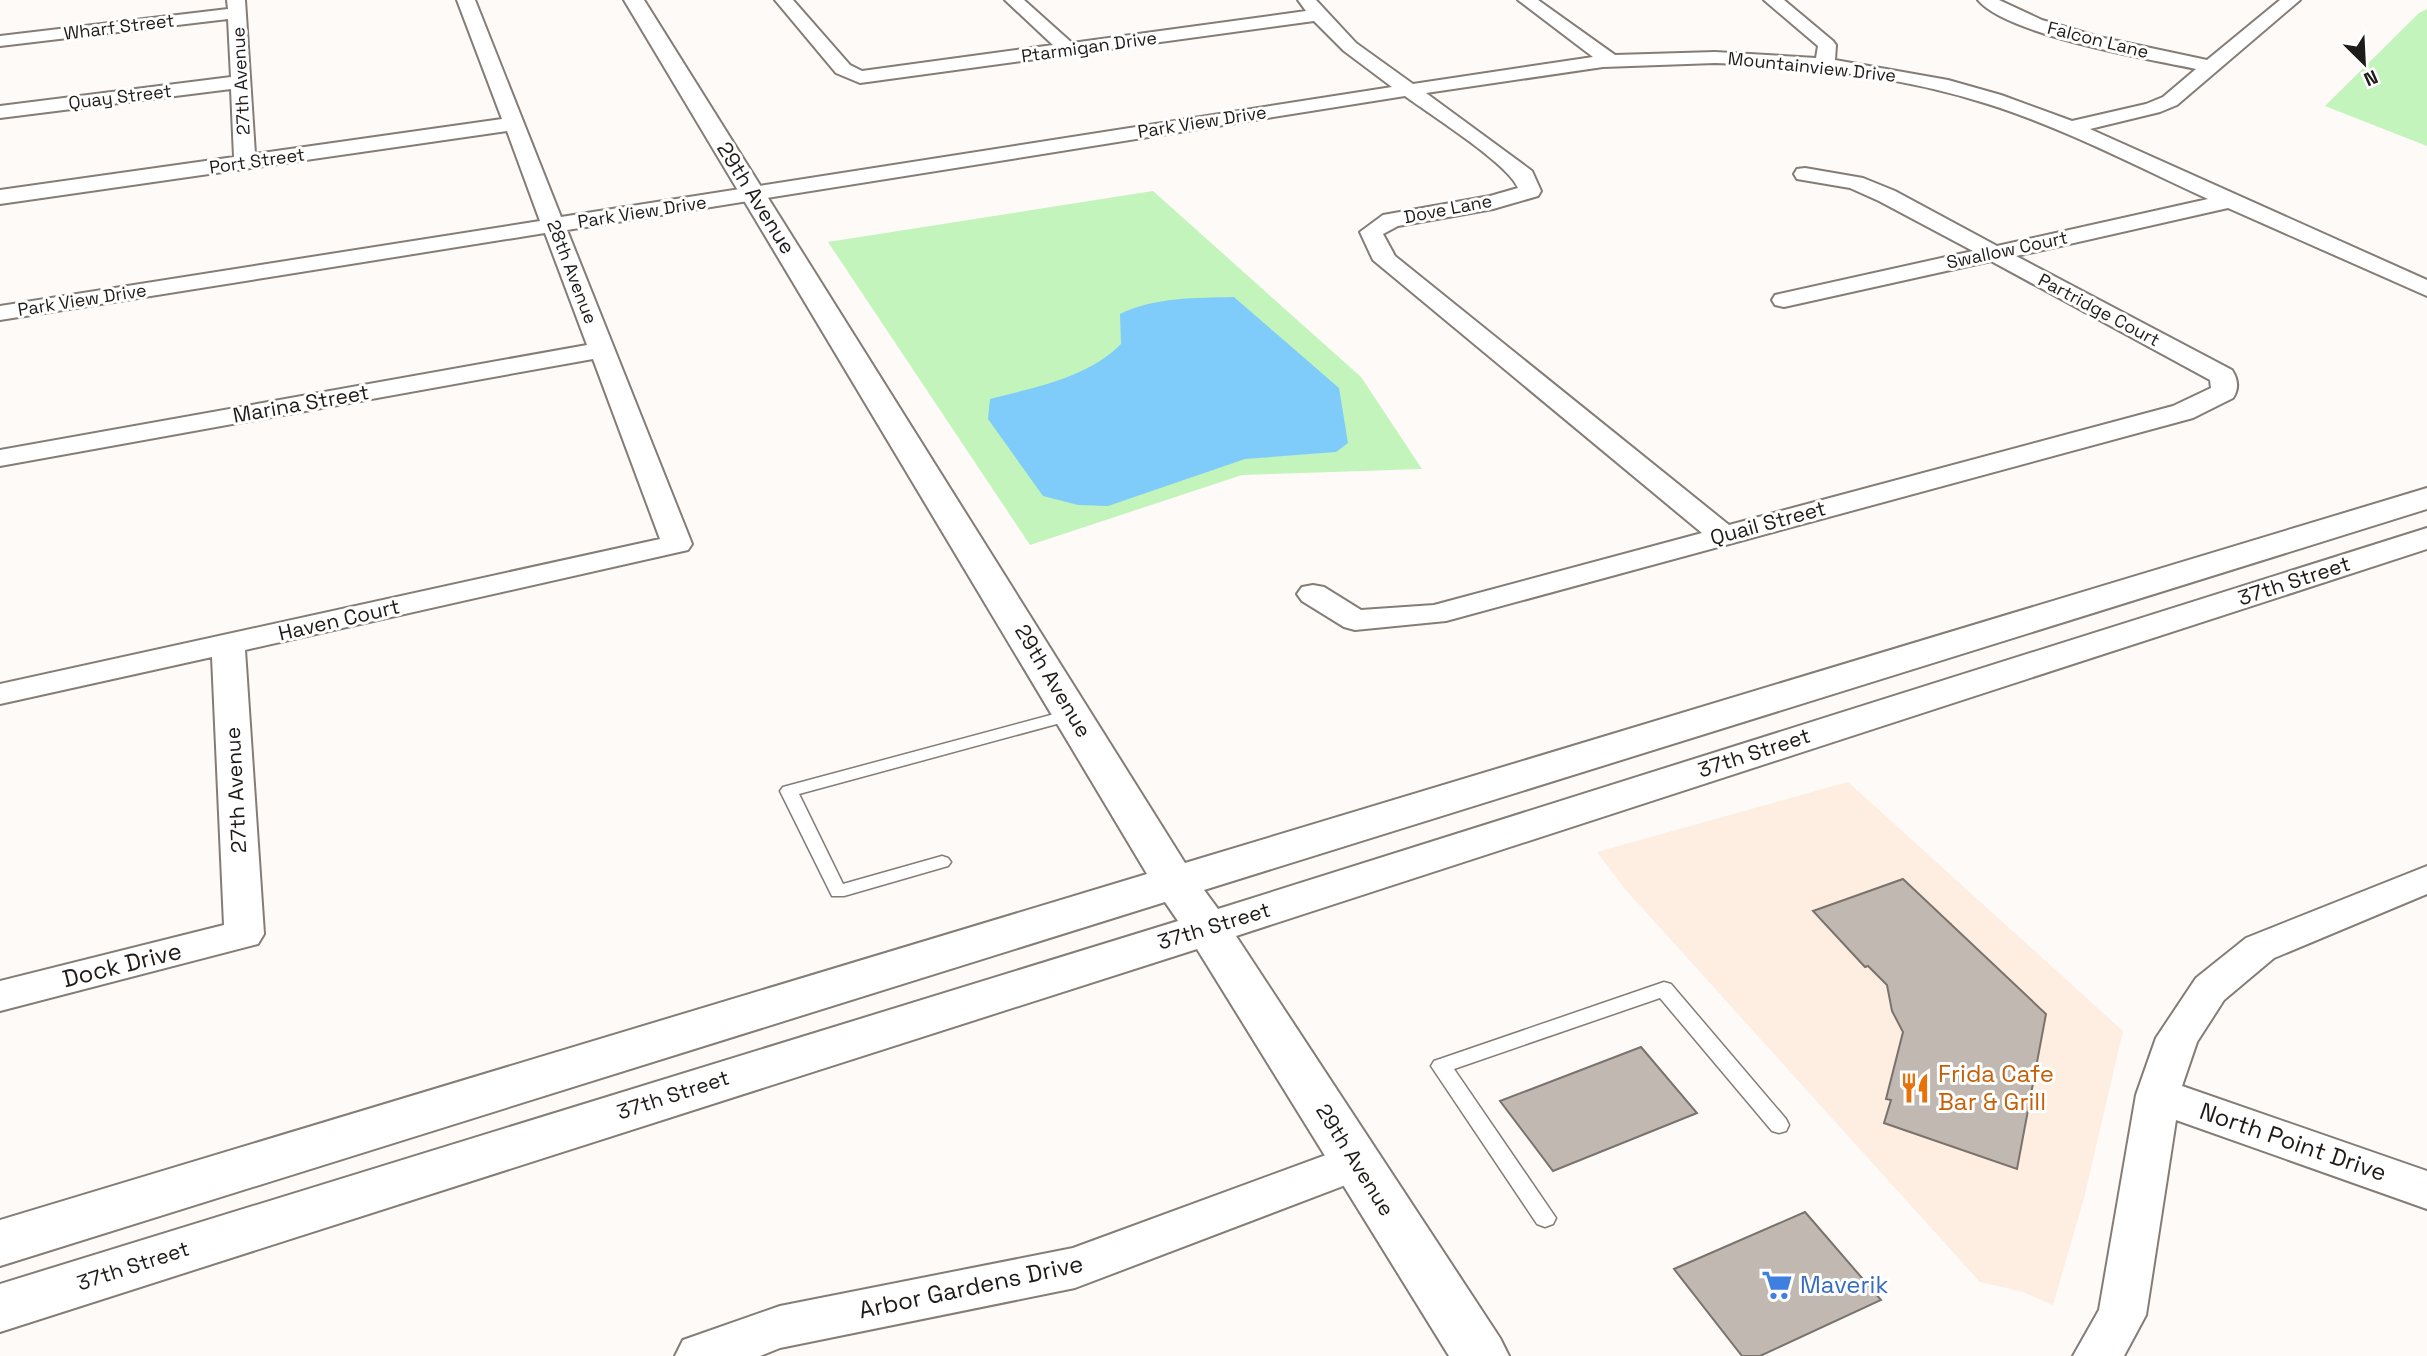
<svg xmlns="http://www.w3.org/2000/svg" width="2427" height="1356" font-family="'Space Grotesk',sans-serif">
<rect width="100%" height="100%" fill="#fefaf7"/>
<path fill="#fdeee1" d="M1848,782L2123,1031L2084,1198L2053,1305L2023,1292L1980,1282L1625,889L1597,852Z"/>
<g fill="#c2f4bb">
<path d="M2427,9V146L2325,106L2419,13Z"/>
<path d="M1153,191L1361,377L1422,469L1242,475L1030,545L828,242Z"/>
</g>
<path fill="#7fccfa" d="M1234,297L1339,388L1348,443L1336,452L1245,459L1108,506L1078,505L1043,496L988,419L990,399C1036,387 1087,378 1121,344L1120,314C1154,297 1197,298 1234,297Z"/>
<g fill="#c1b8b2" stroke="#7a726c" stroke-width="2">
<path d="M1903,879L2046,1014L2017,1169L1884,1123L1891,1100L1886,1099L1903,1032L1892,1011L1887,985L1868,966L1865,967L1813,911Z"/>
<path d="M1641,1047L1697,1113L1553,1171L1500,1101Z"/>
<path d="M1805,1212L1881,1300L1760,1356H1742L1674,1269Z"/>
</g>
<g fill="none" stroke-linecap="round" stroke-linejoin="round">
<g stroke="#847c76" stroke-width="3">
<g id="lane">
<path d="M1073,709L1081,714L1079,718L799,794L843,884L942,856L948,858L951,862L948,866L844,896H832L780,791L783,787Z"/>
<path d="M1664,982L1671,984L1786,1119L1789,1125L1786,1131L1779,1133L1772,1131L1660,998L1454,1069L1556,1218L1553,1224L1545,1227L1537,1224L1431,1066L1434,1061Z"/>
</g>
</g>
<g stroke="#847c76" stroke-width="4">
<g id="street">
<path d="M227,0H245L255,154L502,119L457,0H475L561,217L1392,87L1344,51L1314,21L860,83L836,73L775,0H793L850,65L862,71L1053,45L1005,0H1024L1072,43L1306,11L1298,0H1316L1356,43L1413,84L1593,57L1518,0H1538L1615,55L1715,52L1816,58L1818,46L1764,0H1784L1833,41L1836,45L1835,60L1948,80L2001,95L2072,121L2146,104L2163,97L2196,69C2149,59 2007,35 1978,0H1999L2042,20L2099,37L2207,60L2280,0H2300L2177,105L2160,112L2090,129L2427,280V296L2228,208L2016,256L2232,370C2238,379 2239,389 2233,398L2193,418L1446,621L1355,630L1344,627L1302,601L1297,594L1302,587L1313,585L1324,587L1361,610L1434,605L1702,533L1373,260L1360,232L1383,215L1490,196L1518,188C1509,164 1429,114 1405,96L567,230L692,544L688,550L245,650L264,934L258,944L0,1011V981L224,925L212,657L0,704V684L660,539L593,359L0,466V450L587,345L545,233L0,320V306L540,221L507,131L0,204V190L234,157L231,89L0,118V106L231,77L228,19L0,46V36L228,9ZM1715,63C1808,66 1900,76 1988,104C2064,128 2136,166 2208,199L1997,246L1895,191L1863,178L1805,168L1797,169L1794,174L1797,179L1850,188L1879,201L1973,251L1775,295L1772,300L1775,305L1784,307L1991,261L2210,380L2211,388L2173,406L1729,525L1395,256L1383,234L1398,226L1493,209L1538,196L1541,191L1532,171L1426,93L1603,67Z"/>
<path d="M2427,866V894L2274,958L2224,1000L2197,1042L2182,1086L2427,1171V1209L2176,1120L2146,1315L2124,1356H2073L2099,1310L2136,1095L2156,1038L2196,978L2246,938Z"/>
<path d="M1356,1144L1372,1149L1378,1162L1372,1175L1075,1288L780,1348L760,1356H675L683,1340L780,1306L1073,1248Z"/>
</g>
</g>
<g stroke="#847c76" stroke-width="4">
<path id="secondary" d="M624,0H644L1185,863L2427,488V509L1204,890L1218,909L2427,528V549L1236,936L1500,1338L1509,1356H1449L1197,949L0,1332V1284L1178,921L1165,902L0,1266V1220L1147,874Z"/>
</g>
<use href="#lane" fill="#fff" fill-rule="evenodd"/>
<use href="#street" fill="#fff" fill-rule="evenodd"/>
<use href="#secondary" fill="#fff" fill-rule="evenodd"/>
</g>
<defs>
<g id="restaurant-bare" transform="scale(2.415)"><path d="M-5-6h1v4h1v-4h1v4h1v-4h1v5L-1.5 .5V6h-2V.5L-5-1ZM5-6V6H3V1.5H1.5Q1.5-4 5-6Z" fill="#e8710a" stroke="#fff" stroke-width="2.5" paint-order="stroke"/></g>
<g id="supermarket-bare" transform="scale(2.415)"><path d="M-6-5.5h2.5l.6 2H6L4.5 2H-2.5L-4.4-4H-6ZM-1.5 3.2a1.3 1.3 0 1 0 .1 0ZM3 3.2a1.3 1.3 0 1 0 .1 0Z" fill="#3f7fe0" stroke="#fff" stroke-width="2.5" paint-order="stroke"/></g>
</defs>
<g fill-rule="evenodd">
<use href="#restaurant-bare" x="1915" y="1088"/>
<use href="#supermarket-bare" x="1777" y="1285"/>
</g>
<g text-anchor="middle" stroke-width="6" stroke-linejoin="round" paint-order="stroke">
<g font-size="18" fill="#1e1b19" stroke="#fff">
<text transform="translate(119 27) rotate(-7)" y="6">Wharf Street</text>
<text transform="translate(2098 40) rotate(14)" y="6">Falcon Lane</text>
<text transform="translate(1089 47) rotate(-8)" y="6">Ptarmigan Drive</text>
<text transform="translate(1812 67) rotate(6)" y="6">Mountainview Drive</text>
<text transform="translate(241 81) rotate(-93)" y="6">27th Avenue</text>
<text transform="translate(120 97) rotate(-7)" y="6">Quay Street</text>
<text transform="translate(1202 122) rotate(-9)" y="6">Park View Drive</text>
<text transform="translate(257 161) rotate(-8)" y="6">Port Street</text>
<text transform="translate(1448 209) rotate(-11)" y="6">Dove Lane</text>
<text transform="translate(642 212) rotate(-9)" y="6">Park View Drive</text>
<text transform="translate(2007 250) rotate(-12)" y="6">Swallow Court</text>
<text transform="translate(572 272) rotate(69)" y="6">28th Avenue</text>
<text transform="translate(82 300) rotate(-9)" y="6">Park View Drive</text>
<text transform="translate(2099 310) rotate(28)" y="6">Partridge Court</text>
</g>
<g font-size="21" fill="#1e1b19" stroke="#fff">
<text transform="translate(756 198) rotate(58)" y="7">29th Avenue</text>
<text transform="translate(301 404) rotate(-10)" y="7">Marina Street</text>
<text transform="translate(1768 523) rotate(-15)" y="7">Quail Street</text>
<text transform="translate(2294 581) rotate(-18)" y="7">37th Street</text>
<text transform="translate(339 620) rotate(-13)" y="7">Haven Court</text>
<text transform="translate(1053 681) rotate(59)" y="7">29th Avenue</text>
<text transform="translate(1754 753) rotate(-18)" y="7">37th Street</text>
<text transform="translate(236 790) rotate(-93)" y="7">27th Avenue</text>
<text transform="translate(1214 926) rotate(-17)" y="7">37th Street</text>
<text transform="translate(673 1095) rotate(-18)" y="7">37th Street</text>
<text transform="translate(1355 1160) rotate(58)" y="7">29th Avenue</text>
<text transform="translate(133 1266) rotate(-18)" y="7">37th Street</text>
</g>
<g font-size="24" fill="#1e1b19" stroke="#fff">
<text transform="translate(122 965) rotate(-14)" y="8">Dock Drive</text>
<text transform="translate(2293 1142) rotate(19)" y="8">North Point Drive</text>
<text transform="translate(971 1287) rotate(-12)" y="8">Arbor Gardens Drive</text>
</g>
<g font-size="24" fill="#c56008" stroke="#fff" text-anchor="start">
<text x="1938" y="1082">Frida Cafe<tspan x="1938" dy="28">Bar &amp; Grill</tspan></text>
</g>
<g font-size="24" fill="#366cbe" stroke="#fff" text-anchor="start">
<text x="1800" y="1293">Maverik</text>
</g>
</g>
<g transform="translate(2364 63) rotate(156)" stroke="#ffffff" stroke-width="5" paint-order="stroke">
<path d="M0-5L12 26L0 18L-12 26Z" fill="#1e1b19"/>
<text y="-10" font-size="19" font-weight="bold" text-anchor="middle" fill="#1e1b19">N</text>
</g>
</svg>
